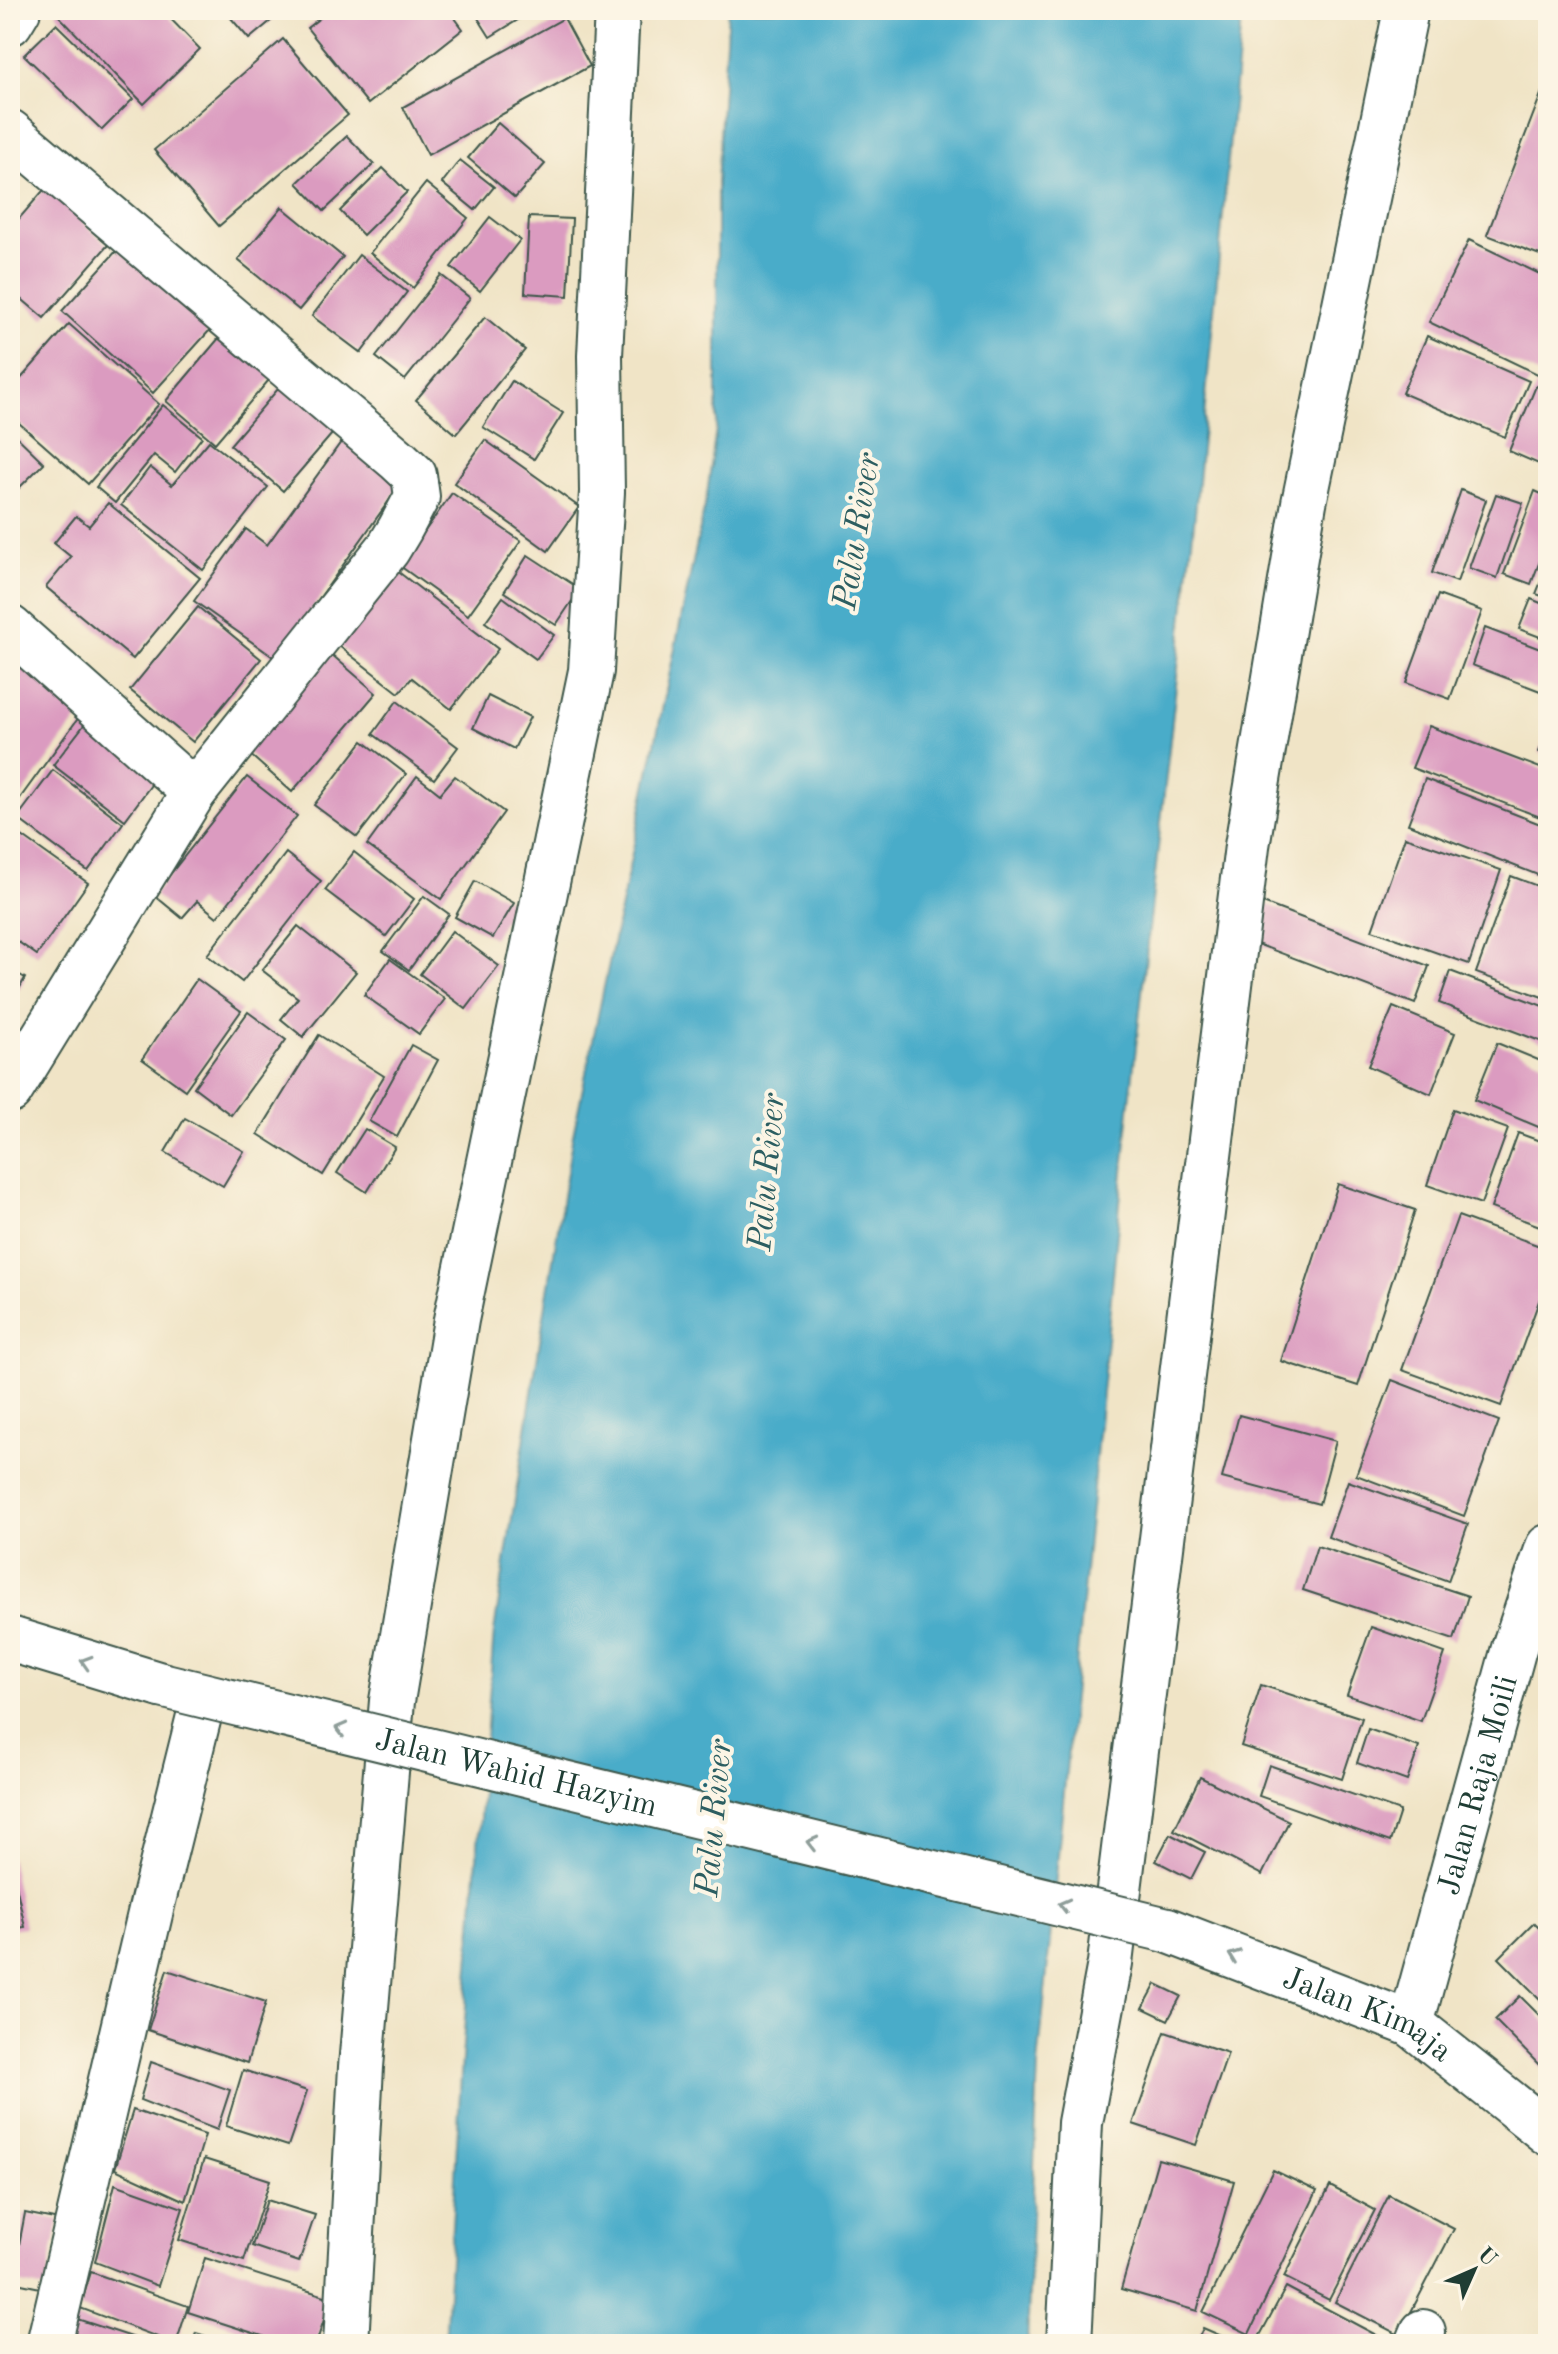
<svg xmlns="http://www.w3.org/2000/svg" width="1558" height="2354" font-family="'Old Standard TT',serif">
<rect width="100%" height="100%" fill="#fcf5e5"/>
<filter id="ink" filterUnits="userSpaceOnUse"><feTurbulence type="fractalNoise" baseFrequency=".0125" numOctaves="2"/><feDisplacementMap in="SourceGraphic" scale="16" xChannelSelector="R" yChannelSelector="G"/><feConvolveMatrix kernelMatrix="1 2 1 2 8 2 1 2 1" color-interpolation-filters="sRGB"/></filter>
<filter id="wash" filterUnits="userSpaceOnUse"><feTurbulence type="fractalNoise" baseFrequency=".006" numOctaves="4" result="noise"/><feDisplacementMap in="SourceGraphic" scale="32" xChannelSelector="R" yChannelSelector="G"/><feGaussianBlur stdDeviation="1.8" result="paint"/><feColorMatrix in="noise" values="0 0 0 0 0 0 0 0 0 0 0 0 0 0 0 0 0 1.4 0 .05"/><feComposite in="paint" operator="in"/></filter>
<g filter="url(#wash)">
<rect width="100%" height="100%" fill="#f0e4c6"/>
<path fill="#4aacc9" stroke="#34747e" stroke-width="2" d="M728,10H1242L1195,514L1128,1119L1038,2066L1027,2344H445L462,2059L494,1631L572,1140L707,495L717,422V182Z"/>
<g id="blocks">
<g fill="#db9bc0">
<path d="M59,10H162L200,49L144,104L56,13Z"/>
<path d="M224,10H284L249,39Z"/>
<path d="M330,10H449L463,29L368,104L307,28Z"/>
<path d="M473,10H534L490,37Z"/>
<path d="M564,18L590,66L428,155L403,107Z"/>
<path d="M56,24L133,99L102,130L24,55Z"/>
<path d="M283,39L348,115L219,226L154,150Z"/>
<path d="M1548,76V258L1487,235Z"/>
<path d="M498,123L545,164L515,198L468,158Z"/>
<path d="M347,136L374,164L324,211L297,183Z"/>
<path d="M460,160L494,187L475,210L442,183Z"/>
<path d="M383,168L407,192L363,235L340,211Z"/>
<path d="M55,177L93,209L82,222L108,245L44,318L10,289V229Z"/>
<path d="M426,183L468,218L413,288L370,253Z"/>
<path d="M282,207L343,257L299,310L238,260Z"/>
<path d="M490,217L520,240L480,291L451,267Z"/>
<path d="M529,217L572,219L568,296L525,293Z"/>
<path d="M128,238L219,320L153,393L62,311Z"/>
<path d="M1469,240L1548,278V379L1429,322Z"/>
<path d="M359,255L407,292L361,353L312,316Z"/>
<path d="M441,275L470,298L405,380L376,357Z"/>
<path d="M485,317L525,350L456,434L416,400Z"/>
<path d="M69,324L159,404L88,484L10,415V391Z"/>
<path d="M230,325L280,367L215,443L166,401Z"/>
<path d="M1427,336L1529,381L1505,437L1402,393Z"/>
<path d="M290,375L344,420L283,491L230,445Z"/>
<path d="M512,381L563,413L534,459L483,427Z"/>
<path d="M1536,386L1548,391V468L1509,451Z"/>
<path d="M163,405L202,437L175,472L154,455L115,503L96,487Z"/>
<path d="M10,430L44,463L17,490L10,483Z"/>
<path d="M349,431L408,474L276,659L194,601L246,529L267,545Z"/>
<path d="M485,440L579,507L548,551L454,483Z"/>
<path d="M209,441L268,487L203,570L121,505L150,467L172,485Z"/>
<path d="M1461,490L1486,500L1457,582L1432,573Z"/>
<path d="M1535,491L1548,497V540L1531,584L1504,574Z"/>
<path d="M452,493L521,541L468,615L400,566Z"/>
<path d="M1496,494L1523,503L1497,578L1469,568Z"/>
<path d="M108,503L200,578L133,659L46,587L71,557L54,543L76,516L89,526Z"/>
<path d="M528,555L580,589L556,625L504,592Z"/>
<path d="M1548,564V598L1536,594Z"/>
<path d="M392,567L498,649L451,709L412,678L399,693L334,642Z"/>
<path d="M1438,595L1482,611L1450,699L1406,683Z"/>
<path d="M503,597L554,635L536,659L485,622Z"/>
<path d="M1531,599L1548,606V640L1519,629Z"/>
<path d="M198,607L261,659L193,742L130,690Z"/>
<path d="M1485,628L1548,652V694L1472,665Z"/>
<path d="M10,644L90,702L10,812Z"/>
<path d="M331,654L376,693L292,792L247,752Z"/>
<path d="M488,696L530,717L514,749L473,728Z"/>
<path d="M397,701L458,747L434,779L373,734Z"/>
<path d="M91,716L162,770L125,820L53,765Z"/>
<path d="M1429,726L1548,771V820L1412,768Z"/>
<path d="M1548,729V756L1539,752Z"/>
<path d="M363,741L406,774L357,837L314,805Z"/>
<path d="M53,770L123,823L88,871L17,818Z"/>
<path d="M417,776L440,794L455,776L504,812L441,899L367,845Z"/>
<path d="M247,777L297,816L217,917L197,901L182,918L154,895Z"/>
<path d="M1425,779L1548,827V879L1408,824Z"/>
<path d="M15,831L88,883L37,955L10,936V838Z"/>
<path d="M1405,837L1501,870L1469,964L1372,930Z"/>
<path d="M354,852L414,899L386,936L325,890Z"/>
<path d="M286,853L321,881L242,982L207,955Z"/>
<path d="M1511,876L1548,890V999L1476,973Z"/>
<path d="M475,881L514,903L493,938L455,917Z"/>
<path d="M424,896L449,914L409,970L383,951Z"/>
<path d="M1263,903L1429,966L1415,1004L1249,941Z"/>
<path d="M298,926L356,972L303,1037L281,1019L298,998L262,970Z"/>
<path d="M452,931L499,966L466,1009L420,974Z"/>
<path d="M390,959L445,999L419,1034L364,995Z"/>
<path d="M10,969L25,978L10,1006Z"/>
<path d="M1450,971L1548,1008V1044L1439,1003Z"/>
<path d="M197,979L241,1011L185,1090L142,1059Z"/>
<path d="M1393,1007L1455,1033L1431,1094L1368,1066Z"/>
<path d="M248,1012L286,1040L231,1115L194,1087Z"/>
<path d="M319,1035L384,1076L323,1175L258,1134Z"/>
<path d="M1497,1043L1548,1064V1131L1474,1100Z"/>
<path d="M411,1045L438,1060L397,1137L369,1121Z"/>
<path d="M1453,1109L1508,1129L1481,1204L1427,1185Z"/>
<path d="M185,1118L244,1151L223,1186L165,1152Z"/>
<path d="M365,1129L395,1147L367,1192L337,1173Z"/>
<path d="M1518,1133L1548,1144V1229L1491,1208Z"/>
<path d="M1338,1184L1415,1210L1358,1386L1281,1361Z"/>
<path d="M1458,1216L1548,1249V1276L1501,1406L1402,1370Z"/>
<path d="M1392,1380L1499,1421L1464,1516L1356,1475Z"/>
<path d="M1239,1415L1336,1441L1319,1504L1222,1478Z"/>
<path d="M1348,1481L1468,1524L1448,1581L1328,1537Z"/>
<path d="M1317,1546L1468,1596L1454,1640L1303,1590Z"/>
<path d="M1371,1627L1445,1653L1421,1721L1347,1695Z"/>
<path d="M1261,1685L1362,1718L1342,1779L1241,1746Z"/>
<path d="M1368,1729L1419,1747L1407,1781L1357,1763Z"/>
<path d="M1269,1765L1400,1811L1390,1842L1259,1796Z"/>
<path d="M1200,1777L1289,1821L1262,1875L1174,1830Z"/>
<path d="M1170,1834L1205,1852L1191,1879L1156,1861Z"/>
<path d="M10,1857L25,1927L10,1929Z"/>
<path d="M1534,1923L1548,1937V2007L1499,1958Z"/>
<path d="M167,1970L266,2002L247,2063L148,2030Z"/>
<path d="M1156,1984L1181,1996L1168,2020L1143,2008Z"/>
<path d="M1520,1996L1548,2024V2074L1495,2020Z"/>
<path d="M1165,2032L1228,2053L1196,2145L1133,2124Z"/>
<path d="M151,2062L230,2090L217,2130L140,2100Z"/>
<path d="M243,2070L307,2091L288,2146L226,2126Z"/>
<path d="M133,2110L205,2135L185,2201L115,2169Z"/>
<path d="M204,2159L270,2180L244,2261L179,2240Z"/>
<path d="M1158,2159L1234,2181L1197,2311L1121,2289Z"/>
<path d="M1273,2170L1317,2191L1249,2334L1203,2312Z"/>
<path d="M115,2184L183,2208L158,2286L95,2262Z"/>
<path d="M1330,2186L1375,2210L1329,2300L1284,2277Z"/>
<path d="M1389,2195L1454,2229L1399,2335L1335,2302Z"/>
<path d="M267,2200L315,2215L299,2262L252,2246Z"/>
<path d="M25,2213L59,2220L45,2289L12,2282Z"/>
<path d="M205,2258L331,2298L316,2344H287L188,2312Z"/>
<path d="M91,2272L188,2306L176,2344L80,2308Z"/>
<path d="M1286,2287L1393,2344H1268L1258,2339Z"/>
<path d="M65,2315L150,2343V2344H55Z"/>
<path d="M1203,2328L1240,2344H1196Z"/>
<path d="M196,2333L228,2343V2344H192Z"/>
</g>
</g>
</g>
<g filter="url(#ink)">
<use href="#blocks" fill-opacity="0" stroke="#3e564a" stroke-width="2"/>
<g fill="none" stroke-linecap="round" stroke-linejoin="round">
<g stroke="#3e564a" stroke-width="48">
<g id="minor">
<path d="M10,23L18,10"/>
<path d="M10,132L398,460L414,475L417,497L400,529L388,549L194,792L10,1091"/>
<path d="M10,628L194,792"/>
<path d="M49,2344L153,1901L204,1696"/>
<path d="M346,2344L361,2067L392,1701L456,1320L591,671L602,492L600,356L617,10"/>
<path d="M1069,2344L1080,2123L1110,1963L1247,846L1304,503L1406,10"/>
<path d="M1418,2344L1423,2332"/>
</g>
</g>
<g stroke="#3e564a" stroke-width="48">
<g id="tertiary">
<path d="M10,1639L161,1685"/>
<path id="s1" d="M1167,1930L1411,2024L1548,2133"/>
<path id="s2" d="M1411,2024L1514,1648L1548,1547"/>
</g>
</g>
<use href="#minor" stroke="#fff" stroke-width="44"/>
<use href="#tertiary" stroke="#fff" stroke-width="44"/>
<g stroke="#3e564a" stroke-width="48" stroke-linecap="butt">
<g id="tertiary-bridge">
<path id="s3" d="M161,1685L1167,1930"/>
</g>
</g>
<use href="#tertiary-bridge" stroke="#fff" stroke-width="44"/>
</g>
<defs><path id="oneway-chevron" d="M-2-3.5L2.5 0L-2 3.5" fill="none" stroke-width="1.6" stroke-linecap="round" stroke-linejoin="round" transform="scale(2)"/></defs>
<g stroke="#8f9e9a">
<use href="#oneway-chevron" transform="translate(86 1662) rotate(-163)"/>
<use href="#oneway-chevron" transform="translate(341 1729) rotate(-166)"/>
<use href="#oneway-chevron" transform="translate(812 1843) rotate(-166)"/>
<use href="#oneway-chevron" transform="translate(1064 1905) rotate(-166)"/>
<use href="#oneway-chevron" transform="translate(1234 1956) rotate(-159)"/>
</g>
</g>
<g text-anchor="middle" stroke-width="8" stroke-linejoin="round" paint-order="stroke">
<g font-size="32" fill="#1f3d34" stroke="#fcf5e5">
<text dy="11" stroke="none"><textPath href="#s3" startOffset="366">Jalan Wahid Hazyim</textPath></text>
<text dy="11" stroke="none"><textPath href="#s2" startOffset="248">Jalan Raja Moili</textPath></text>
<text dy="11" stroke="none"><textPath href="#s1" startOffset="218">Jalan Kimaja</textPath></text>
</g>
<g font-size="34" font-style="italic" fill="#2c5e61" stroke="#fcf5e5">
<text transform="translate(855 531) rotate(-81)" y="12">Palu River</text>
<text transform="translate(765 1172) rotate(-85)" y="12">Palu River</text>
<text transform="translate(712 1818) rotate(-85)" y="12">Palu River</text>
</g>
</g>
<rect width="1558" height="2354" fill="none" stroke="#fcf5e5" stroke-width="40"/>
<g transform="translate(1474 2270) rotate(45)" stroke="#fcf5e5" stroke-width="6" paint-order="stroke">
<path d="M0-6L14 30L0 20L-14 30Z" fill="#1f3d34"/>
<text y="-12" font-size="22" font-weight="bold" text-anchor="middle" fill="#1f3d34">U</text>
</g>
</svg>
